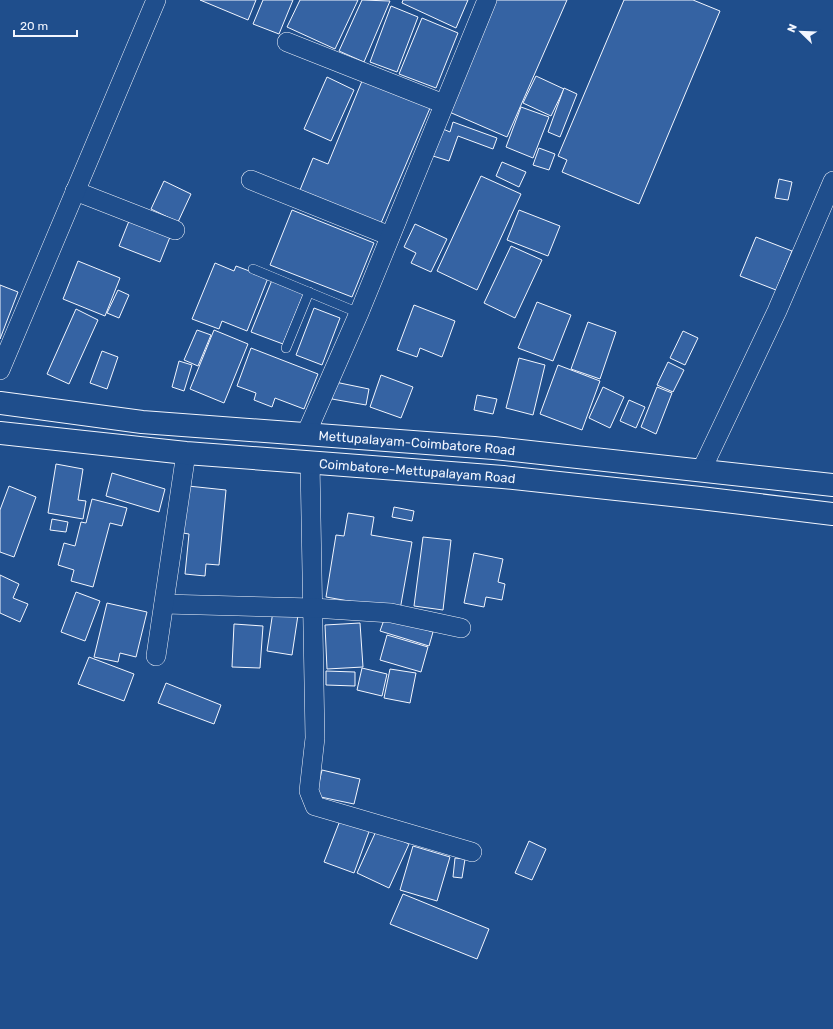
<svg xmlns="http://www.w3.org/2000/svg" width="833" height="1029" font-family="Rubik,sans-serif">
<rect width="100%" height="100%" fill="#1f4e8c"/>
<g fill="#3563a3" stroke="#f2f6ff">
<path d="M200,0H256L248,20Z"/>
<path d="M263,0H293L279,34L253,24Z"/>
<path d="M300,0H358L335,49L287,27Z"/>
<path d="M362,0L390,1L364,62L339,51Z"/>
<path d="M403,0H468L456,28L402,3Z"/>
<path d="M496,0H567L507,137L447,111Z"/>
<path d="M624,0H693L720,11L639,204L562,172L567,160L558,156Z"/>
<path d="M391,6L418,17L397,72L370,62Z"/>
<path d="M422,18L458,33L436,88L399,74Z"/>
<path d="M536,76L564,89L551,116L523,103Z"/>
<path d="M327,77L354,90L331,141L304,129Z"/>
<path d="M362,81L430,108L381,223L300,190L313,158L328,164Z"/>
<path d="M564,88L577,94L560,137L548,132Z"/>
<path d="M521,107L549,117L533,158L506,147Z"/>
<path d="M453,122L497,138L493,149L458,136L449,161L433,156L443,129L450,132Z"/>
<path d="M539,148L555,154L549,170L533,165Z"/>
<path d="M502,162L526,172L519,187L496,176Z"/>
<path d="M481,176L521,194L477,290L437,271Z"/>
<path d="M779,179L792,182L788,200L775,198Z"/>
<path d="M164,181L191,194L178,222L151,209Z"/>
<path d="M292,210L374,243L352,297L270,265Z"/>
<path d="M519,210L560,226L548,256L507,240Z"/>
<path d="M129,221L170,237L160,262L119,246Z"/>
<path d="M415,224L447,239L431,272L411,263L416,253L404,247Z"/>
<path d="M756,237L792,251L776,290L740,276Z"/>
<path d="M511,246L542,260L515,318L484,303Z"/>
<path d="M78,261L120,278L105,316L63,299Z"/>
<path d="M215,263L234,271L236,266L268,278L247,331L222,321L219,329L192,319Z"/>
<path d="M272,280L304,293L283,344L251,332Z"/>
<path d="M0,285L18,292L0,339Z"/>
<path d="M118,290L129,295L119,318L107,313Z"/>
<path d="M537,302L571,315L553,361L518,348Z"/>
<path d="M414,305L455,321L442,357L420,348L417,357L397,350Z"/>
<path d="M314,308L340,318L322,365L296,355Z"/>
<path d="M76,309L98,320L69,384L47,374Z"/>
<path d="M588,322L616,332L600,379L571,369Z"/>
<path d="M197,330L211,335L198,366L184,360Z"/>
<path d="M214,330L248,344L224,403L190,389Z"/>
<path d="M683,331L698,338L685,365L670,358Z"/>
<path d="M251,348L318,374L304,409L275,398L272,407L254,400L256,393L237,386Z"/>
<path d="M102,351L118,357L107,389L90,383Z"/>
<path d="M519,358L545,365L533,415L506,408Z"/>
<path d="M179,361L192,365L184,391L172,387Z"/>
<path d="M668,362L684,370L673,392L657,385Z"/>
<path d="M558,365L600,381L582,430L540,414Z"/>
<path d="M381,375L413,387L401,418L370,407Z"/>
<path d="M335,382L369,389L366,405L332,399Z"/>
<path d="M603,387L624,397L610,428L589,418Z"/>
<path d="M657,387L672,393L656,434L641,427Z"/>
<path d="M477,395L497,399L493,414L474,410Z"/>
<path d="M629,400L645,407L636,428L620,421Z"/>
<path d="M56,464L83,469L78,500L86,501L83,519L48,513Z"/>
<path d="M112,473L165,489L159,512L106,496Z"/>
<path d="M9,486L36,497L14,557L0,552V510Z"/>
<path d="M188,486L226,490L219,565L206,564L205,576L185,574L189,534L183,533Z"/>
<path d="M92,499L127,508L122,526L110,523L93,587L71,581L74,570L58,565L64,543L75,546L81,522L86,523Z"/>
<path d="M394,507L414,511L412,521L392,517Z"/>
<path d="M348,513L374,517L371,535L412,542L400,610L326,597L336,535L344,536Z"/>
<path d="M52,519L68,522L66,532L50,530Z"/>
<path d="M423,537L451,540L443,610L414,606Z"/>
<path d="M474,553L503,559L498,582L505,584L502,600L486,597L484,607L464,603Z"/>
<path d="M0,575L19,584L13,598L28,604L20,622L0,613Z"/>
<path d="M76,592L100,601L85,641L61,632Z"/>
<path d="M107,603L147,612L136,657L120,653L118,662L94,657Z"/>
<path d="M273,611L298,615L292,655L267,651Z"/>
<path d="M385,617L433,632L429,646L380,631Z"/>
<path d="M360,623L363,667L327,669L325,625Z"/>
<path d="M234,624L263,626L260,668L232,667Z"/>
<path d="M387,635L428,647L421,672L380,660Z"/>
<path d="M89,657L134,674L124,701L78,684Z"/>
<path d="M362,668L387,674L382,696L357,690Z"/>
<path d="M390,669L416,673L410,703L384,698Z"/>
<path d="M326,671L355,672V686L326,685Z"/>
<path d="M166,683L221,705L214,724L158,703Z"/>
<path d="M322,770L360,779L354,804L316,796Z"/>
<path d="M341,818L370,829L354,873L324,862Z"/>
<path d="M377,829L409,844L389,888L357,873Z"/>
<path d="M529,841L546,849L532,880L515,873Z"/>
<path d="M413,846L450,857L437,901L400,890Z"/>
<path d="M455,858L465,859L462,878L453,877Z"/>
<path d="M403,894L489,929L477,959L390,924Z"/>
</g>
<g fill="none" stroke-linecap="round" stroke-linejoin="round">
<g stroke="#f2f6ff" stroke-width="10">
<g id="lane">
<path d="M253,269L359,313"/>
<path d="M286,348L309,292"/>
</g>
</g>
<g stroke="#f2f6ff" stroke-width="20">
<g id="street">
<path d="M287,42L444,104"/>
<path d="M251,180L390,236"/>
<path d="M75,191L175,230"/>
<path d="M0,370L156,0"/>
<path d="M306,434L359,313L487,0"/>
<path d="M310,462L315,738L309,791L315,806L472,852"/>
<path d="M702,469L777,311L833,181"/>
<path d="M164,604L313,608L391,613L461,628"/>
<path d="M156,656L186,453"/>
</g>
</g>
<g stroke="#f2f6ff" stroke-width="24">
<g id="highway">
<path id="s1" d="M0,403L142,422L494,448L833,485"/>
<path id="s2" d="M0,433L186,453L503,477L700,498L833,514"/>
</g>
</g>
<use href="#lane" stroke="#1f4e8c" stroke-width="9"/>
<use href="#street" stroke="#1f4e8c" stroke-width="19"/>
<use href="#highway" stroke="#1f4e8c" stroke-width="22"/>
</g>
<g text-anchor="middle" stroke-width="3" stroke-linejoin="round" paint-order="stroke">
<g font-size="13" fill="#f2f6ff" stroke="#1f4e8c">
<text dy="5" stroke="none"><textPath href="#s1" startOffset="419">Mettupalayam-Coimbatore Road</textPath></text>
<text dy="5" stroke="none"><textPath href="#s2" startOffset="419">Coimbatore-Mettupalayam Road</textPath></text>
</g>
</g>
<g transform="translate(801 32) rotate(293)" stroke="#1f4e8c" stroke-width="3" paint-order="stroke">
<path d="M0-3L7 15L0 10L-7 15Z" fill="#f2f6ff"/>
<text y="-6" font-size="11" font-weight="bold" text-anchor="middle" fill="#f2f6ff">N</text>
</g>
<path d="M14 30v6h63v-6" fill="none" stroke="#f2f6ff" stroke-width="2"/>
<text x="20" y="30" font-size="12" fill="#f2f6ff" stroke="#1f4e8c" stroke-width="3" paint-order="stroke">20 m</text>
</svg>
